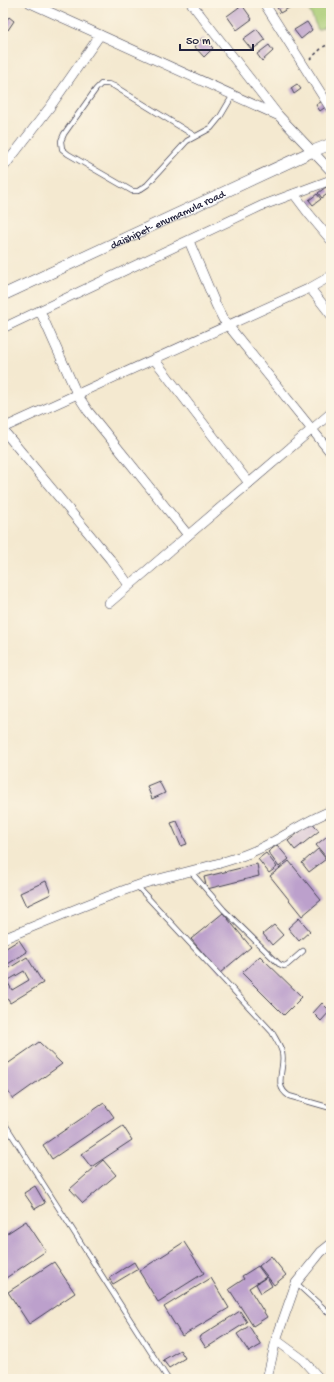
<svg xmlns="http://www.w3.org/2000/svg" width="334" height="1382" font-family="'Gochi Hand',sans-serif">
<rect width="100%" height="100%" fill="#fcf5e5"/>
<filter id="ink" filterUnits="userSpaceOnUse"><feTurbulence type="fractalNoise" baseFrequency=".025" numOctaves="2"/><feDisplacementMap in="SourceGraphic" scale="8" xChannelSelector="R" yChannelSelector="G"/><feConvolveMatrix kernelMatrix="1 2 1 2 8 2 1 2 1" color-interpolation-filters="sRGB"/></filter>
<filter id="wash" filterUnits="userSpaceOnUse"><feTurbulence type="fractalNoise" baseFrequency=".012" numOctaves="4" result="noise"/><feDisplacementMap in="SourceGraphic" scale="16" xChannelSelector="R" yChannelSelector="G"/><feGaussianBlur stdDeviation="0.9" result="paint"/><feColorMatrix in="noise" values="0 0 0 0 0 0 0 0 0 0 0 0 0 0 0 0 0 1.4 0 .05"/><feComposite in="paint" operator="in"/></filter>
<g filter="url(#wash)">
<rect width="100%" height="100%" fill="#f4e9d0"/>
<path fill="#a9cc75" stroke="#667758" d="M306,3H331V23L318,30Z"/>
<g id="blocks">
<g fill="#bca0cc" fill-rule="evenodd">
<path d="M280,3H298L280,13L276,5Z"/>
<path d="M242,5L252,19L237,30L227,16Z"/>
<path d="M9,17L14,21L8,30L3,25Z"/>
<path d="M307,22L312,30L301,39L294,30Z"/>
<path d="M257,29L265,40L252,50L243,39Z"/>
<path d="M203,38L213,48L204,57L194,46Z"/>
<path d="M269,45L273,51L262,61L257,54Z"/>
<path d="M297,84L301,89L294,94L291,88Z"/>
<path d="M324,100L328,105L320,111L316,105Z"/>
<path d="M326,187L330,192L322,198L318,193Z"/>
<path d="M317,194L321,199L313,205L309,200Z"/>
<path d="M159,781L165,793L152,799L147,786Z"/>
<path d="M177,821L187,844L181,846L171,823Z"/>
<path d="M312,822L319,831L295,850L288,841Z"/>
<path d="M331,833V853L326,857L316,845Z"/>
<path d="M277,845L289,859L279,867L268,852Z"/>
<path d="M318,849L326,859L309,872L302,863Z"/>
<path d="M266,853L277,867L269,873L258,859Z"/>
<path d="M289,861L321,900L302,916L270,876Z"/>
<path d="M257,864L259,876L207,889L204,877Z"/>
<path d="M46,881L51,894L26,906L20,893Z"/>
<path d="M223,913L251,947L220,973L191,939Z"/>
<path d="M299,918L310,931L299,941L288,928Z"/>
<path d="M274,925L283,935L272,945L263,934Z"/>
<path d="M19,940L27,952L3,967V950Z"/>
<path d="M260,956L302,997L284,1015L242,973Z"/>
<path d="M27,957L43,983L10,1003L3,992V972ZM24,971L29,980L12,990L7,981Z"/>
<path d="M322,1003L330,1011L321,1021L313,1013Z"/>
<path d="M39,1042L62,1064L13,1099L3,1084V1067Z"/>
<path d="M104,1103L114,1117L52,1159L43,1145Z"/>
<path d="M123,1126L132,1140L91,1167L81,1154Z"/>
<path d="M103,1160L116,1175L83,1203L70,1189Z"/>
<path d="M35,1186L45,1203L35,1209L24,1193Z"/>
<path d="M26,1221L46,1251L3,1280V1236Z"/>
<path d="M184,1242L204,1273L158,1302L139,1271Z"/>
<path d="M271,1256L286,1275L274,1285L259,1266Z"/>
<path d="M54,1262L75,1293L29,1324L8,1292Z"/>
<path d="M134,1262L138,1269L113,1284L109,1278Z"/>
<path d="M258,1266L266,1277L249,1288L267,1317L253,1326L229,1289L244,1279L242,1276Z"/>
<path d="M267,1277L272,1286L261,1293L256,1284Z"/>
<path d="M211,1278L229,1308L182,1336L164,1307Z"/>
<path d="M240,1311L247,1322L206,1348L199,1337Z"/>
<path d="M249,1326L261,1345L249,1352L237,1334Z"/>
<path d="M180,1350L185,1358L169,1368L163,1360Z"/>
</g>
</g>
</g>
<g filter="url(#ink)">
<use href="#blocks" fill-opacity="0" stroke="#424051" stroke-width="1"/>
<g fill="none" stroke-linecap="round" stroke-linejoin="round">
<g stroke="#424051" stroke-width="6">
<g id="service">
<path d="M195,136L114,86L108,84H101L96,89L64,134L61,141L62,149L68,154L132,191H138L147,185L187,141L211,128L220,117L233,95"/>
<path d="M191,872L224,910L279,964L284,966L287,965L303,951"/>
<path d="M137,886L272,1032C275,1038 280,1045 282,1052C286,1068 272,1085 289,1096L331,1108"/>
<path d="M3,1121L168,1379"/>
<path d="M296,1283L331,1315"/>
</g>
</g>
<g stroke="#424051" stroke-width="10">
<g id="minor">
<path d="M30,3L279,116L331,171"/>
<path d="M191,3L278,115"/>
<path d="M264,3L331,109"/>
<path d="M3,168L50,107L100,35"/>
<path d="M294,194L309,214L330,239"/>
<path d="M189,241L216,305L223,319L331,453"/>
<path d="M310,288L331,315"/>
<path d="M40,311L77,394L88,411L188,535"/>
<path d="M3,328L261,206L331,180"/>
<path d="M154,359L249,483"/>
<path d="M3,428L310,288L331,276"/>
<path d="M3,430L110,559L129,585"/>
<path d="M109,603L331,413"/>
<path d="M3,939C47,921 91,902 136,886C173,874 211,868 247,854C277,843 301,822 331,811"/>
<path d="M276,1340L302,1359L320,1379"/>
<path d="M267,1379L276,1340L296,1283L321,1252L331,1244"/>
</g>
</g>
<g stroke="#424051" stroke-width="12">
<g id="tertiary">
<path id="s1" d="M3,295L313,151L331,144"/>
</g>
</g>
<path stroke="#424051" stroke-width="1.5" stroke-dasharray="3 3" stroke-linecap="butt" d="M310,59L323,47L331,43"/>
<use href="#service" stroke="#fff" stroke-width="4.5"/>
<use href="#minor" stroke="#fff" stroke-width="9"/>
<use href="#tertiary" stroke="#fff" stroke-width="11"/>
</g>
</g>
<g text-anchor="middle" stroke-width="3.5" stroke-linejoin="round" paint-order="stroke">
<g font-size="11" fill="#22223b" stroke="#fcf5e5">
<text dy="4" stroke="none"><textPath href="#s1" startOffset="181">daishipet- enumamula road</textPath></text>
</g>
</g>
<rect width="334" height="1382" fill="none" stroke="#fcf5e5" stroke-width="16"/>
<path d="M180 44v6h73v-6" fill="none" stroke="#22223b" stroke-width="2"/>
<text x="186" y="44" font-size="12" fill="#22223b" stroke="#fcf5e5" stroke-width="3" paint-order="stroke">50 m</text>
</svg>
